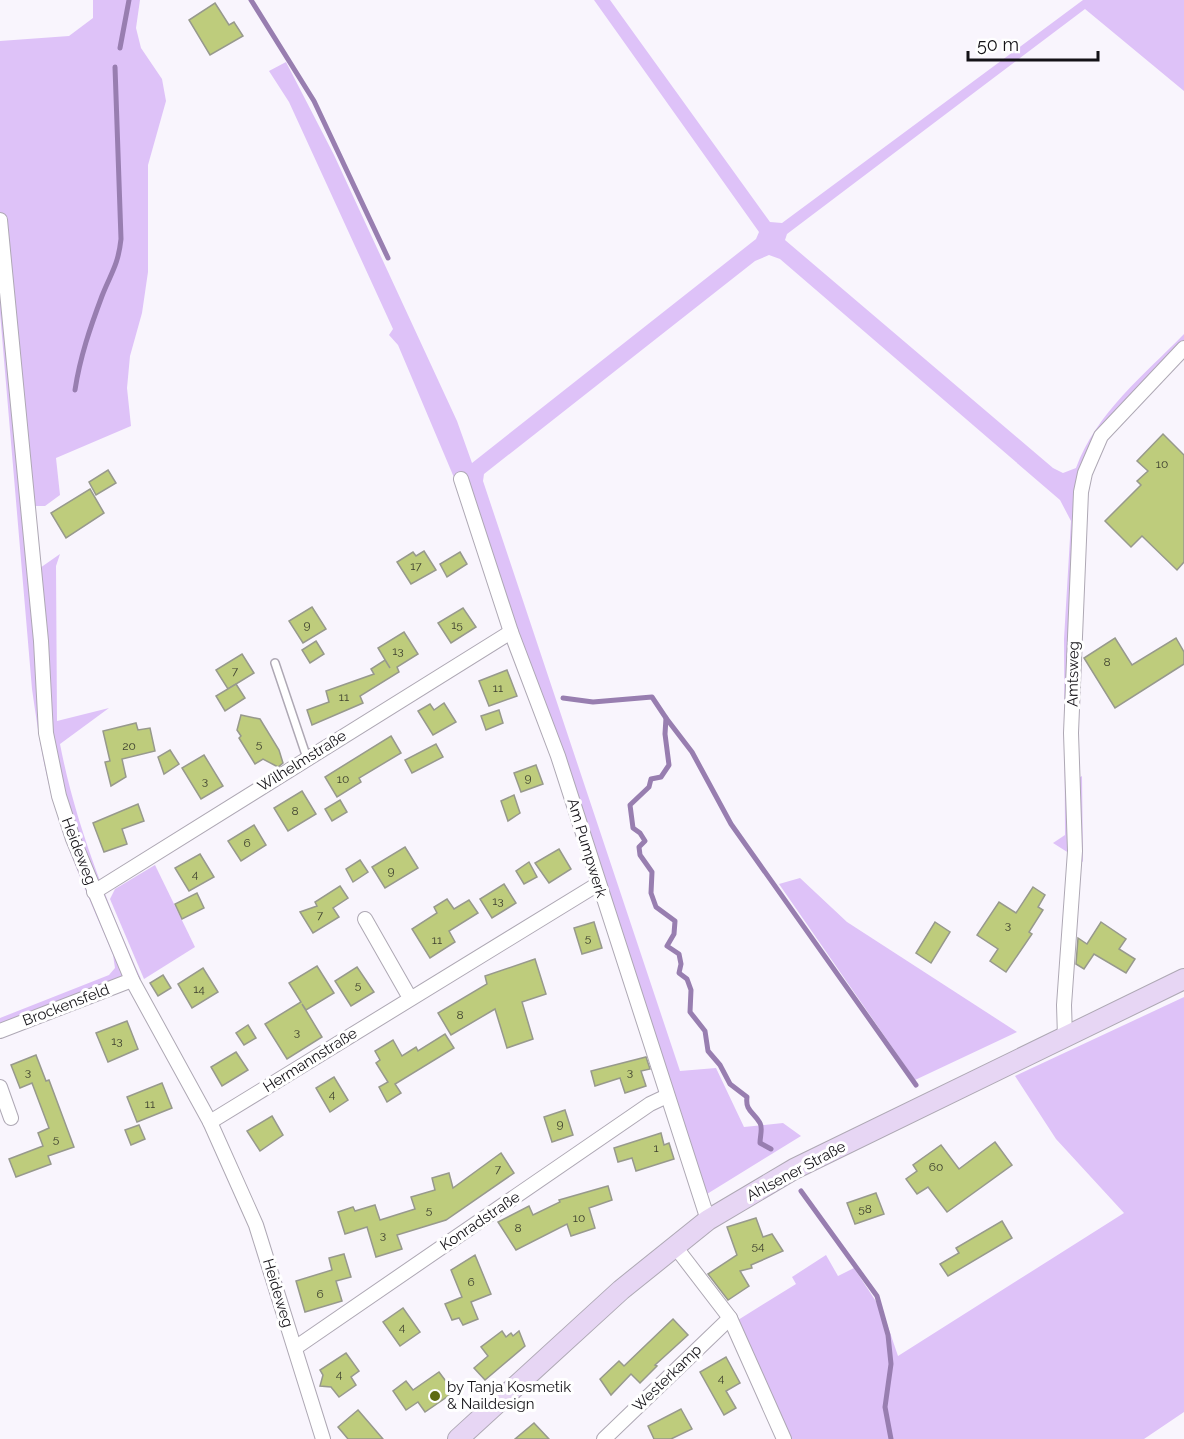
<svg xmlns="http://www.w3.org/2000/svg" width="1184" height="1439" font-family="Raleway,sans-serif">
<rect width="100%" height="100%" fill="#f9f5fd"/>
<g fill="#dec2f8">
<path d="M93,0H140L136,28L141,48L162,79L166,101L148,165V272L142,313L130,356L127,388L131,426L56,458L60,495L45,506H32L40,568L60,554L56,566L57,721L109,708L60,744C76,827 107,902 141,979L0,1034V1018L109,975L115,968L113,955C91,902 66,849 51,793C42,759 37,724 32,689L0,313V41L69,36L93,18Z"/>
<path d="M594,0H610L770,222L782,223L1083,0H1184V91L1085,9L787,234L785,240L1053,468L1063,473L1076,468C1096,413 1144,375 1184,334V344L1103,427L1078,492L1072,782L1082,776L1083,862L1053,843L1065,835L1064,639L1071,521L1060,500L780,259L769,255L755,261L484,474L483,481L680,1071L716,1068L744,1127L783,1123L801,1136L707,1194L458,487L398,345L389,335L393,329L289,102L269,71L286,62L334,155L457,421L472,463L756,239L759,232Z"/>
<path d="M155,865L195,947L144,979L110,899L115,889Z"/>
<path d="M800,878L847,922L1017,1032L915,1080L779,884Z"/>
<path d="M1184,997V1412L1144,1439H790L738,1320L796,1284L792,1277L826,1255L838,1276L854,1268L883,1312L898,1356L1124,1213L1056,1139L1015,1076Z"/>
</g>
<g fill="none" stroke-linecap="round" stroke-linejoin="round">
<g stroke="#987eb0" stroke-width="5">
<path d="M251,0L314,101L388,258"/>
<path d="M120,48L129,0"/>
<path d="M75,390C80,357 90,328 102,296C111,273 118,266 121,239L115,67"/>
<path d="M563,698L593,702L652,697L666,718L665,734L669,765L661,777L651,779L649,787L630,805L633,828L640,833L645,841L639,847L640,855L652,872L651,893L656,907L675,921L674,934L667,946L679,954L681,964L679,973L687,979L691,990L690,1012L705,1031L708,1051L720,1065L730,1084L747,1097C745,1111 754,1112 760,1123C763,1128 760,1136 760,1143L771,1149"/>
<path d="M666,718L692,752L731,824L916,1085"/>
<path d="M801,1191L877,1296L888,1335L891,1364L885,1407L891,1439"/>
</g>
</g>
<g fill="#becc7c" stroke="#97998c" stroke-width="1.5">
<path d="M215,3L229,25L234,22L243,36L210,55L189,20Z"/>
<path d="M1163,434L1184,455V562L1177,570L1142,536L1131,547L1105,521L1141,485L1137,481L1148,471L1137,461Z"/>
<path d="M108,470L116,483L96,495L89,482Z"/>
<path d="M90,489L104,513L66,538L51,513Z"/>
<path d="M424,551L436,570L411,584L397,562L413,552L416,556Z"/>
<path d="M460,552L467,564L447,577L440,564Z"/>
<path d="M312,607L326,629L303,643L289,621Z"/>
<path d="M463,608L476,627L451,643L438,623Z"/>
<path d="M404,632L418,654L397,667L399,672L360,696L363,703L312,725L307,710L329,702L326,691L374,674L371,669L385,660L390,668L378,648Z"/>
<path d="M1115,638L1132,665L1176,638L1184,652V664L1115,708L1084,658Z"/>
<path d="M316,641L324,654L310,663L302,650Z"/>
<path d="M242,654L254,673L228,689L216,670Z"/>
<path d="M507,670L517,696L489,706L479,681Z"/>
<path d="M236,684L245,698L225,711L216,696Z"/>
<path d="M444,703L456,722L433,735L418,711L430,704L434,710Z"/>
<path d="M499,710L503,723L486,730L481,716Z"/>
<path d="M241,715L260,719L279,750L283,763L278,767L263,759L255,764L239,738L241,736L237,730Z"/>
<path d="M136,723L138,730L150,728L155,751L122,759L126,777L111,786L105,762L110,761L103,731Z"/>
<path d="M391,736L401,753L359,778L361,782L337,797L325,777Z"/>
<path d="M436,744L443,757L412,773L405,760Z"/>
<path d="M170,750L179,764L164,774L158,757Z"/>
<path d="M204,755L223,786L201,799L182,768Z"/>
<path d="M536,765L543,784L521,792L514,773Z"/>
<path d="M302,791L316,814L288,831L274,808Z"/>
<path d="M514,795L520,813L508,821L501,801Z"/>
<path d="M340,800L347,812L332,821L325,809Z"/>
<path d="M138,804L144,821L122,829L127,844L104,852L93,823Z"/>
<path d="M254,825L266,845L241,861L228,841Z"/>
<path d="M405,847L418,868L385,888L372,867Z"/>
<path d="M559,849L571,869L549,883L535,863Z"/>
<path d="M200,854L214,877L189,891L175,868Z"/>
<path d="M360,860L368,872L353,882L346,869Z"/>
<path d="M529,862L537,877L524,884L516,871Z"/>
<path d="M504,884L516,903L492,918L480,899Z"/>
<path d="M340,886L348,898L333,908L339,917L313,933L300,912L317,906L315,902Z"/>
<path d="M1033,887L1045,895L1038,907L1043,910L1029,932L1032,934L1006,972L990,961L998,949L977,935L999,902L1016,913Z"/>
<path d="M197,893L204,908L182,919L175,904Z"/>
<path d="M447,899L454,909L469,900L478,913L449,931L455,942L430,958L412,929L437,913L434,907Z"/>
<path d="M594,922L602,948L582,954L574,928Z"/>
<path d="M935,922L950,932L931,963L916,953Z"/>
<path d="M1101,922L1126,939L1119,949L1135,959L1126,973L1094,954L1084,969L1076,964L1078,938L1087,944Z"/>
<path d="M535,959L546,994L522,1002L533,1039L507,1048L495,1009L451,1035L438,1013L487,984L485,976Z"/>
<path d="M317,966L334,993L306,1010L302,1004L322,1037L287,1059L265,1024L301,1002L289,983Z"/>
<path d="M357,967L374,992L351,1006L335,981Z"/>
<path d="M203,968L218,992L192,1008L178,984Z"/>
<path d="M163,975L171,988L158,996L150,983Z"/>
<path d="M127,1021L138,1049L108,1062L96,1033Z"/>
<path d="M248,1025L256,1038L244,1045L236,1033Z"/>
<path d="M445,1034L454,1048L395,1084L401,1093L387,1102L379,1087L388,1082L376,1063L380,1060L375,1051L393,1040L402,1056L416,1047L418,1051Z"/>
<path d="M236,1052L248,1070L222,1086L211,1067Z"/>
<path d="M36,1055L46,1081L49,1080L74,1147L48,1156L51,1164L16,1177L9,1159L43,1146L38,1133L49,1128L32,1083L20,1088L11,1065Z"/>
<path d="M646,1057L650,1069L641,1071L646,1086L625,1093L620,1078L595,1086L591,1071Z"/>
<path d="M334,1077L348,1100L330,1112L316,1088Z"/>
<path d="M162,1083L172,1108L137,1122L127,1097Z"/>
<path d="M565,1110L573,1135L552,1142L544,1117Z"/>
<path d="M272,1116L283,1135L260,1151L247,1131Z"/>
<path d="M139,1125L145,1139L131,1145L125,1130Z"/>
<path d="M661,1133L664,1145L669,1143L674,1159L636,1171L632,1158L618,1162L614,1148Z"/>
<path d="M995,1142L1012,1165L947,1212L928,1187L917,1194L906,1179L917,1171L913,1165L941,1145L959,1169Z"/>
<path d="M501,1153L514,1173L446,1220L397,1235L402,1249L376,1257L367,1227L345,1234L338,1212L353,1207L355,1211L375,1205L380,1220L415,1209L411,1197L435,1190L432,1178L449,1173L453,1188Z"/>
<path d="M608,1186L612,1200L589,1208L595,1228L571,1236L567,1224L516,1250L498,1222L529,1206L533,1215L560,1202L559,1200Z"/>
<path d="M876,1193L884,1214L855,1224L847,1203Z"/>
<path d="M756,1218L763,1237L772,1234L783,1251L751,1265L752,1268L740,1271L749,1286L728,1300L708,1274L737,1255L727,1227Z"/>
<path d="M1002,1221L1012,1238L948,1276L940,1264L959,1253L956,1248Z"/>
<path d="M344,1254L351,1277L336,1281L342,1301L305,1312L296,1281L332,1270L329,1258Z"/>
<path d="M475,1255L491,1294L471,1302L478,1319L463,1325L459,1318L452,1320L445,1304L462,1297L451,1270Z"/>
<path d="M403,1308L420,1332L400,1346L383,1322Z"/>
<path d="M673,1319L688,1335L655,1365L657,1366L640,1383L631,1374L611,1395L600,1379L619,1361L624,1366Z"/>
<path d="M502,1331L506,1337L511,1333L513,1336L519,1331L525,1346L485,1380L474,1368L488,1356L481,1347Z"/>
<path d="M346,1353L359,1371L351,1377L356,1385L339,1397L331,1387L320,1386L323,1375L320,1370Z"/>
<path d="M726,1357L740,1383L726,1391L736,1408L724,1415L700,1372Z"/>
<path d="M439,1372L454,1392L425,1412L418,1402L406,1410L393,1391L406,1381L413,1390Z"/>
<path d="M681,1409L692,1429L671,1439H654L648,1426Z"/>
<path d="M358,1410L383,1439H348L338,1427Z"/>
<path d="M534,1423L549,1439H515Z"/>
</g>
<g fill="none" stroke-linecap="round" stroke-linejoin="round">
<g stroke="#aea8b4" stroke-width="10">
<path id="lane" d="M275,663L307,758"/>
</g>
<g stroke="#aea8b4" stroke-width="16">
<g id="street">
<path d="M0,220L41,641L46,733L59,796L73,839L132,980L210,1122L256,1225L323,1439"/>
<path d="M461,479L511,632L558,756L708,1220"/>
<path d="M94,892L511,632"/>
<path d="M365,919L410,998"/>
<path d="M0,1031L132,980"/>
<path d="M1065,1037L1064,1005L1075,851L1071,733L1081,492L1085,473L1101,436L1184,348"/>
<path d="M0,1087L11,1118"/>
<path d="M210,1122L598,884"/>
<path d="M674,1245L730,1318L784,1439"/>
<path d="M295,1348L650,1104L667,1096"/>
<path d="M604,1439L730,1318"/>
</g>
</g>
<g stroke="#aea8b4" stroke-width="22">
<path id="secondary" d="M458,1439L621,1290L708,1220L794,1169L1184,979"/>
</g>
<use href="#lane" stroke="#fff" stroke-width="7"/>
<use href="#street" stroke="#fff" stroke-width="14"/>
<use href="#secondary" stroke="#e7d6f4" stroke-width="20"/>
</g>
<circle fill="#5f6b12" stroke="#fff" stroke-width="2" cx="435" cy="1396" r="6"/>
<g text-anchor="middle" stroke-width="6" stroke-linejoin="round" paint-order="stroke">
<g font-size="12" fill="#3e4030">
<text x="1162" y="468">10</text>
<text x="416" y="570">17</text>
<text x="307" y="629">9</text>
<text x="457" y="629">15</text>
<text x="398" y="655">13</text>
<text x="1107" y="666">8</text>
<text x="235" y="675">7</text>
<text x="498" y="692">11</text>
<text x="344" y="701">11</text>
<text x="259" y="748">5</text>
<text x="129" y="750">20</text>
<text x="528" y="782">9</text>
<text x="343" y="783">10</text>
<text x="205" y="785">3</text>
<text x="295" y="815">8</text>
<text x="247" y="847">6</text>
<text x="391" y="875">9</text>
<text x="195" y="878">4</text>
<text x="498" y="905">13</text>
<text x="320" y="919">7</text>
<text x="1008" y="929">3</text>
<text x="588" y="942">5</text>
<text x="437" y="944">11</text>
<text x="358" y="989">5</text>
<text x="199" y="993">14</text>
<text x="460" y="1019">8</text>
<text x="297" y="1036">3</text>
<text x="117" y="1045">13</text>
<text x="28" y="1076">3</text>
<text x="630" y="1076">3</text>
<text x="332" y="1098">4</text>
<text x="150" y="1108">11</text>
<text x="560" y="1128">9</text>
<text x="56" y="1143">5</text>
<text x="656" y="1152">1</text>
<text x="936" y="1171">60</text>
<text x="498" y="1173">7</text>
<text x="865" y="1213">58</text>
<text x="429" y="1214">5</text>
<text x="579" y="1222">10</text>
<text x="518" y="1232">8</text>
<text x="383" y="1239">3</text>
<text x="758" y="1250">54</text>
<text x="471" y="1286">6</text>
<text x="320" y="1298">6</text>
<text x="402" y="1331">4</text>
<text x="339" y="1378">4</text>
<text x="721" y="1382">4</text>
</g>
<g font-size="15" fill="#141217" stroke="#fff">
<text transform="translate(1073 674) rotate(-89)" y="5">Amtsweg</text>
<text transform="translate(302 761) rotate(-32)" y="5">Wilhelmstraße</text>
<text transform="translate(587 848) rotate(73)" y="5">Am Pumpwerk</text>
<text transform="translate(79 851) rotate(69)" y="5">Heideweg</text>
<text transform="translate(66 1005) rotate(-21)" y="5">Brockensfeld</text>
<text transform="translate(310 1060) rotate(-32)" y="5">Hermannstraße</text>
<text transform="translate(796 1171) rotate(-28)" y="5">Ahlsener Straße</text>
<text transform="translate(480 1221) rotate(-34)" y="5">Konradstraße</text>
<text transform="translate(278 1293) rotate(73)" y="5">Heideweg</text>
<text transform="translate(667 1378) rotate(-44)" y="5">Westerkamp</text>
</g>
<g font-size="15" fill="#141217" stroke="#fff" text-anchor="start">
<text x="447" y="1392">by Tanja Kosmetik<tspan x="447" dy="17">&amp; Naildesign</tspan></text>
</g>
</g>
<path d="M968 51v9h130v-9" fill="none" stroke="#141217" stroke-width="3"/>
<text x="977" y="51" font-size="18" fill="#141217" stroke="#ffffff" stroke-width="4.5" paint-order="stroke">50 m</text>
</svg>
